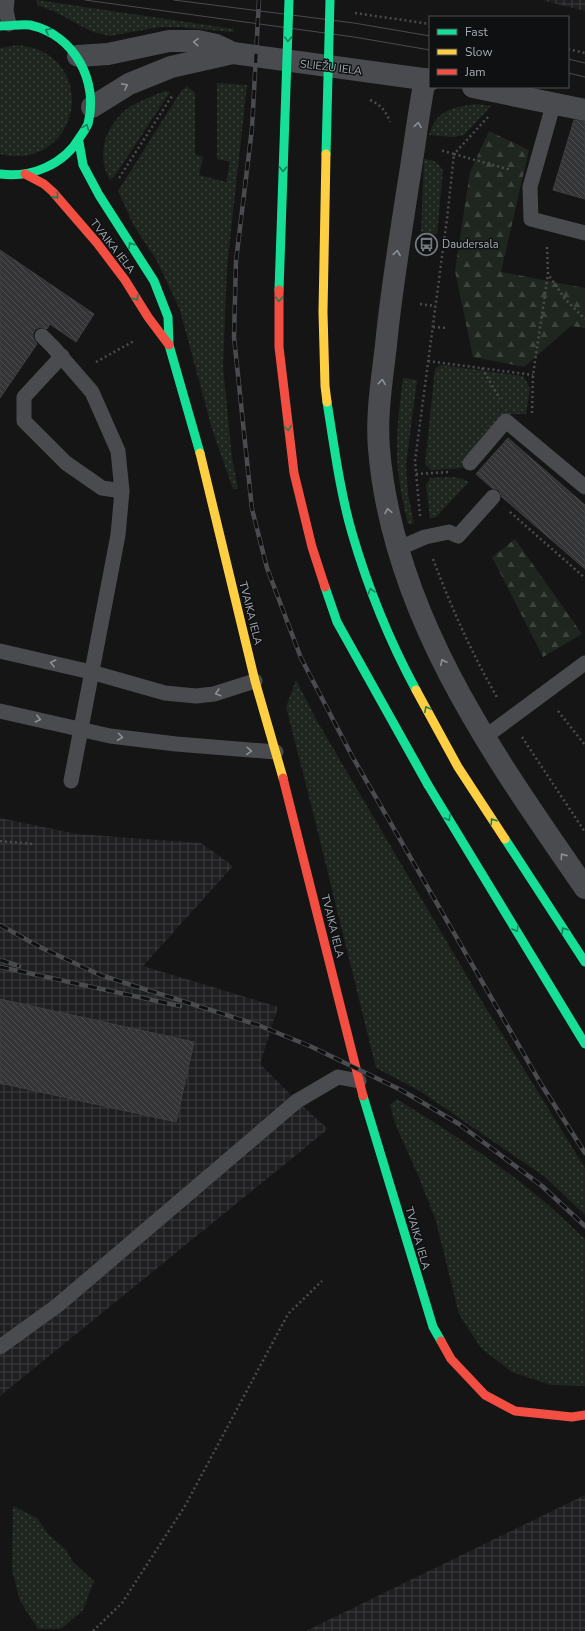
<svg xmlns="http://www.w3.org/2000/svg" width="585" height="1631" font-family="'Nunito Sans',sans-serif">
  <style>
    .industrial { fill: url(#industrial-grid) }
    .grass { fill: url(#grass-dots) }
    .forest { fill: url(#forest-firs) }
    .building { fill: url(#building-back-hatch); stroke: #3d3f41 }
    .lines { fill: none; stroke-linecap: round; stroke-linejoin: round }
    .path { stroke: #4b4c50; stroke-width: 2.5; stroke-dasharray: 2 3; stroke-linecap: butt }
    .lane { stroke: #494b4e; stroke-width: 15 }
    .street { stroke: #494b4e; stroke-width: 22 }
    .fast { stroke: #16e098; stroke-width: 9 }
    .slow { stroke: #ffcf43; stroke-width: 9 }
    .jam { stroke: #f24e42; stroke-width: 9 }
    .tram { stroke: #4a4b4e; stroke-width: 1 }
    .rail-casing { stroke: #4a4b4e; stroke-width: 4.5 }
    .rail { stroke: #0f1011; stroke-width: 3; stroke-dasharray: 9; stroke-linecap: butt }
    .fast-bridge { stroke: #16e098; stroke-width: 9 }
    .slow-bridge { stroke: #ffcf43; stroke-width: 9 }
    .jam-bridge { stroke: #f24e42; stroke-width: 9 }
    .oneway { stroke: #13825b }
    .oneway2 { stroke: #8a9097 }
    .labels { text-anchor: middle; stroke-width: 3; stroke-linejoin: round; paint-order: stroke }
    .street-label { font-size: 11px; fill: #a6adb6; stroke: #0f1011 }
    .poi-label { font-size: 11px; fill: #a6adb6; stroke: #0f1011; text-anchor: start }
  </style>
  <defs>
    <pattern id="industrial-grid" width="8" height="8" patternUnits="userSpaceOnUse"><rect width="8" height="8" fill="#1f1f21"/><path d="M0 4h8M4 0v8" fill="none" stroke="#3d3d3f"/></pattern>
    <pattern id="grass-dots" width="8" height="8" patternUnits="userSpaceOnUse"><rect width="8" height="8" fill="#1f261f"/><path d="M2 2h.1M6 6h.1" fill="none" stroke="#3d433d" stroke-width="1.8" stroke-linecap="round"/></pattern>
    <pattern id="forest-firs" width="22" height="20" patternUnits="userSpaceOnUse"><rect width="22" height="20" fill="#1f261f"/><path d="M5 1l3.5 6h-7zM16 11l3.5 6h-7z" fill="#3d433d"/></pattern>
    <pattern id="building-back-hatch" width="6" height="6" patternUnits="userSpaceOnUse"><rect width="6" height="6" fill="#343436"/><path d="M-1 5l2 2M0 0l6 6M5-1l2 2" fill="none" stroke="#4e4f51"/></pattern>
  </defs>
  <rect width="100%" height="100%" fill="#151515"/>
  <!-- industrial -->
  <g class="industrial">
    <path d="M541 0H585V11Z"/>
    <path d="M0 818 77 834 201 843 233 866 143 966 278 1007 260 1064 297 1101 328 1129 0 1396Z"/>
    <path d="M585 1495V1631H306Z"/>
  </g>
  <!-- grass -->
  <g class="grass">
    <path d="M36 0H37L234 29 233 32 179 27H159L110 36 93 32 53 11 37 5Z"/>
    <path d="M18 45C24 46 31 47 36 49 86 67 83 138 33 154 22 157 11 157 0 154V48Z"/>
    <path d="M217 83 247 85 227 267 223 367 232 458 238 489H233L212 429 180 310 157 261 134 226 118 191 181 91 187 86 195 93V155L203 156 199 175 226 182 230 162 217 159Z"/>
    <path d="M165 91 170 92 114 177 110 180C95 154 106 123 131 106 141 100 153 96 165 91Z"/>
    <path d="M477 104 491 106 464 135 453 137 429 135C437 109 453 107 477 104Z"/>
    <path d="M424 159C434 160 438 162 443 171L437 234 421 232Z"/>
    <path d="M441 365 523 376 530 388 526 414H504L488 431 464 468 431 470 425 464 435 369Z"/>
    <path d="M403 378 417 380 406 465 408 494 414 524H408C402 499 397 474 397 449 397 425 400 402 403 378Z"/>
    <path d="M453 477 463 479 469 482 436 517 430 518 426 485 430 478Z"/>
    <path d="M296 680 317 721 481 1000 585 1168V1215L545 1177 420 1091 376 1068 313 812 286 707Z"/>
    <path d="M397 1099C448 1131 501 1164 547 1204 560 1215 572 1227 585 1239V1386L551 1385 512 1372 481 1348 459 1314 436 1221 418 1175 396 1126 390 1105Z"/>
    <path d="M13 1506 37 1518 48 1534 66 1550 73 1562 94 1581 83 1610 61 1629H38L20 1601 12 1570Z"/>
  </g>
  <!-- forest -->
  <g class="forest">
    <path d="M489 131 529 150 501 272 585 288V328L571 326 524 367 473 357 455 271 470 172Z"/>
    <path d="M515 539 582 634 543 657 492 557Z"/>
  </g>
  <!-- building -->
  <g class="building">
    <path d="M574 120 585 122V199L553 190Z"/>
    <path d="M0 250 94 314 76 342 50 324 47 329 40 327 36 329 33 333V338L37 344 0 398Z"/>
    <path d="M508 438 585 505V569L502 497 499 490 492 488 476 474Z"/>
    <path d="M0 999 194 1042 176 1122 0 1083Z"/>
  </g>
  <g class="lines">
    <!-- path -->
    <g class="path">
      <path d="M355 13 430 24"/>
      <path d="M568 49 585 53"/>
      <path d="M370 100C381 105 386 111 390 122"/>
      <path d="M488 117 454 154 511 170"/>
      <path d="M119 178 172 96"/>
      <path d="M547 247 548 274 565 299 585 319"/>
      <path d="M420 304 435 306"/>
      <path d="M433 327 447 328"/>
      <path d="M428 361 533 375"/>
      <path d="M96 362 134 341"/>
      <path d="M482 368 500 399"/>
      <path d="M532 413 533 375 548 274"/>
      <path d="M416 474 450 472"/>
      <path d="M510 512 585 578"/>
      <path d="M420 516 415 461 447 219 454 154 440 150"/>
      <path d="M433 559C451 607 472 654 498 699"/>
      <path d="M558 711 585 745"/>
      <path d="M522 737 585 832"/>
      <path d="M0 841 33 844"/>
      <path d="M93 1631 122 1603 185 1506 288 1314 322 1281"/>
    </g>
    <!-- lane -->
    <g class="lane">
      <path d="M7 0 6 11 9 24"/>
      <path d="M554 102 530 187 531 219 585 233"/>
      <path d="M42 336 53 347 92 392 118 451 122 491 118 535 71 781"/>
      <path d="M62 356 24 397V421L66 463 102 488 122 491"/>
      <path d="M470 463 506 421 585 487"/>
      <path d="M397 549 425 537 449 532 458 536 493 497"/>
      <path d="M0 651 91 672 165 693 196 696 214 694 255 681"/>
      <path d="M0 711 110 736 176 744 276 752"/>
      <path d="M485 737 585 663"/>
      <path d="M0 1347 58 1305 297 1101 338 1077 359 1081"/>
    </g>
    <!-- street -->
    <g class="street">
      <path d="M78 56 108 54 169 41H198L216 45 233 53 430 80"/>
      <path d="M425 79C418 115 414 151 408 186 400 239 391 292 386 345 382 380 376 415 379 449 393 615 493 755 585 888"/>
      <path d="M473 87 585 110"/>
      <path d="M92 107 129 84 171 67 233 53"/>
    </g>
    <!-- fast -->
    <g class="fast">
      <path d="M0 26C9 26 21 24 30 25 75 35 99 82 88 124 86 128 83 133 80 137 64 165 31 178 0 174"/>
      <path d="M79 142 83 165 99 195 154 281 168 317 169 345 200 453"/>
      <path d="M428 785 585 1044"/>
      <path d="M363 1096 433 1327 441 1341"/>
    </g>
    <!-- slow -->
    <path class="slow" d="M200 453 255 681 283 778"/>
    <!-- jam -->
    <g class="jam">
      <path d="M25 174 44 184 53 192 97 243 125 280 148 317 169 345"/>
      <path d="M283 778 363 1096"/>
      <path d="M441 1341 451 1359 485 1395 515 1411 572 1417 585 1415"/>
    </g>
    <!-- tram -->
    <g class="tram">
      <path d="M85 0 354 37 430 50"/>
      <path d="M174 0 354 23 430 36"/>
      <path d="M568 59 585 63"/>
      <path d="M568 73 585 77"/>
    </g>
    <defs>
      <g id="rail">
        <path d="M259 0 252 128 236 261 234 337 252 509 267 568 301 658 352 756 541 1084 585 1153"/>
        <path d="M0 925 40 947 100 975 258 1025 312 1047 401 1090 459 1124 542 1186 585 1226"/>
        <path d="M0 960 19 966"/>
        <path d="M0 967 180 1006"/>
      </g>
    </defs>
    <!-- rail casing -->
    <use href="#rail" class="rail-casing"/>
    <!-- rail -->
    <use href="#rail" class="rail"/>
    <!-- fast-bridge -->
    <g class="fast-bridge">
      <path d="M326 154 330 0"/>
      <path d="M279 290 289 0"/>
      <path d="M327 402C334 445 340 492 352 533 368 588 389 640 416 690"/>
      <path d="M325 587 337 622 428 785"/>
      <path d="M505 839 585 962"/>
    </g>
    <!-- slow-bridge -->
    <g class="slow-bridge">
      <path d="M326 154 323 312 325 386 327 402"/>
      <path d="M416 690 458 767 505 839"/>
    </g>
    <!-- jam-bridge -->
    <path class="jam-bridge" d="M279 290V347L294 473 312 547 325 587"/>
  </g>
  <!-- one-way arrows -->
  <defs><path id="oneway-chevron" d="M-2-3.5L2.5 0L-2 3.5" fill="none" stroke-width="1.6" stroke-linecap="round" stroke-linejoin="round"/></defs>
  <g class="oneway">
    <use href="#oneway-chevron" transform="translate(48 31) rotate(-153)"/>
    <use href="#oneway-chevron" transform="translate(288 39) rotate(92)"/>
    <use href="#oneway-chevron" transform="translate(86 127) rotate(-68)"/>
    <use href="#oneway-chevron" transform="translate(283 169) rotate(92)"/>
    <use href="#oneway-chevron" transform="translate(56 196) rotate(48)"/>
    <use href="#oneway-chevron" transform="translate(131 245) rotate(-122)"/>
    <use href="#oneway-chevron" transform="translate(136 298) rotate(58)"/>
    <use href="#oneway-chevron" transform="translate(279 299) rotate(90)"/>
    <use href="#oneway-chevron" transform="translate(288 428) rotate(83)"/>
    <use href="#oneway-chevron" transform="translate(371 591) rotate(-108)"/>
    <use href="#oneway-chevron" transform="translate(427 709) rotate(-118)"/>
    <use href="#oneway-chevron" transform="translate(448 818) rotate(59)"/>
    <use href="#oneway-chevron" transform="translate(493 821) rotate(-123)"/>
    <use href="#oneway-chevron" transform="translate(516 929) rotate(59)"/>
    <use href="#oneway-chevron" transform="translate(564 930) rotate(-123)"/>
  </g>
  <g class="oneway2">
    <use href="#oneway-chevron" transform="translate(196 42) rotate(-176)"/>
    <use href="#oneway-chevron" transform="translate(125 86) rotate(-28)"/>
    <use href="#oneway-chevron" transform="translate(418 125) rotate(-81)"/>
    <use href="#oneway-chevron" transform="translate(397 253) rotate(-81)"/>
    <use href="#oneway-chevron" transform="translate(382 382) rotate(-84)"/>
    <use href="#oneway-chevron" transform="translate(388 511) rotate(-101)"/>
    <use href="#oneway-chevron" transform="translate(443 662) rotate(-117)"/>
    <use href="#oneway-chevron" transform="translate(53 663) rotate(-167)"/>
    <use href="#oneway-chevron" transform="translate(218 693) rotate(164)"/>
    <use href="#oneway-chevron" transform="translate(38 719) rotate(13)"/>
    <use href="#oneway-chevron" transform="translate(120 737) rotate(7)"/>
    <use href="#oneway-chevron" transform="translate(249 751) rotate(4)"/>
    <use href="#oneway-chevron" transform="translate(563 856) rotate(-125)"/>
  </g>
  <!-- icons -->
  <defs>
    <symbol id="bus-ring" viewBox="-11 -11 22 22"><circle r="9.5" fill="#0f1011" stroke="#73787e" stroke-width="1.5"/><path d="M-5-6H5V4H4V6H2V4H-2V6H-4V4H-5ZM-3.5-4V0h7V-4ZM-3.5 1.2v1.5H-2V1.2ZM2 1.2v1.5H3.5V1.2Z" fill="#73787e"/></symbol>
  </defs>
  <g fill-rule="evenodd">
    <use href="#bus-ring" x="414" y="232" width="25" height="25"/>
  </g>
  <g class="labels">
    <!-- street labels -->
    <g class="street-label">
      <text transform="translate(331 67) rotate(7)" y="4">SLIEŽU IELA</text>
      <text transform="translate(113 246) rotate(52)" y="4">TVAIKA IELA</text>
      <text transform="translate(251 613) rotate(76)" y="4">TVAIKA IELA</text>
      <text transform="translate(333 926) rotate(76)" y="4">TVAIKA IELA</text>
      <text transform="translate(418 1238) rotate(74)" y="4">TVAIKA IELA</text>
    </g>
    <!-- poi labels -->
    <g class="poi-label">
      <text x="442" y="248">Daudersala</text>
    </g>
  </g>
  <!-- legend -->
  <rect x="429" y="16" width="140" height="72" fill="#0f1011" stroke="#4b4f53"/>
  <rect x="437" y="29" width="20" height="6" fill="#16e098" stroke="#4b4f53"/>
  <text x="465" y="36" font-size="12" fill="#a6adb6">Fast</text>
  <rect x="437" y="49" width="20" height="6" fill="#ffcf43" stroke="#4b4f53"/>
  <text x="465" y="56" font-size="12" fill="#a6adb6">Slow</text>
  <rect x="437" y="69" width="20" height="6" fill="#f24e42" stroke="#4b4f53"/>
  <text x="465" y="76" font-size="12" fill="#a6adb6">Jam</text>
</svg>
